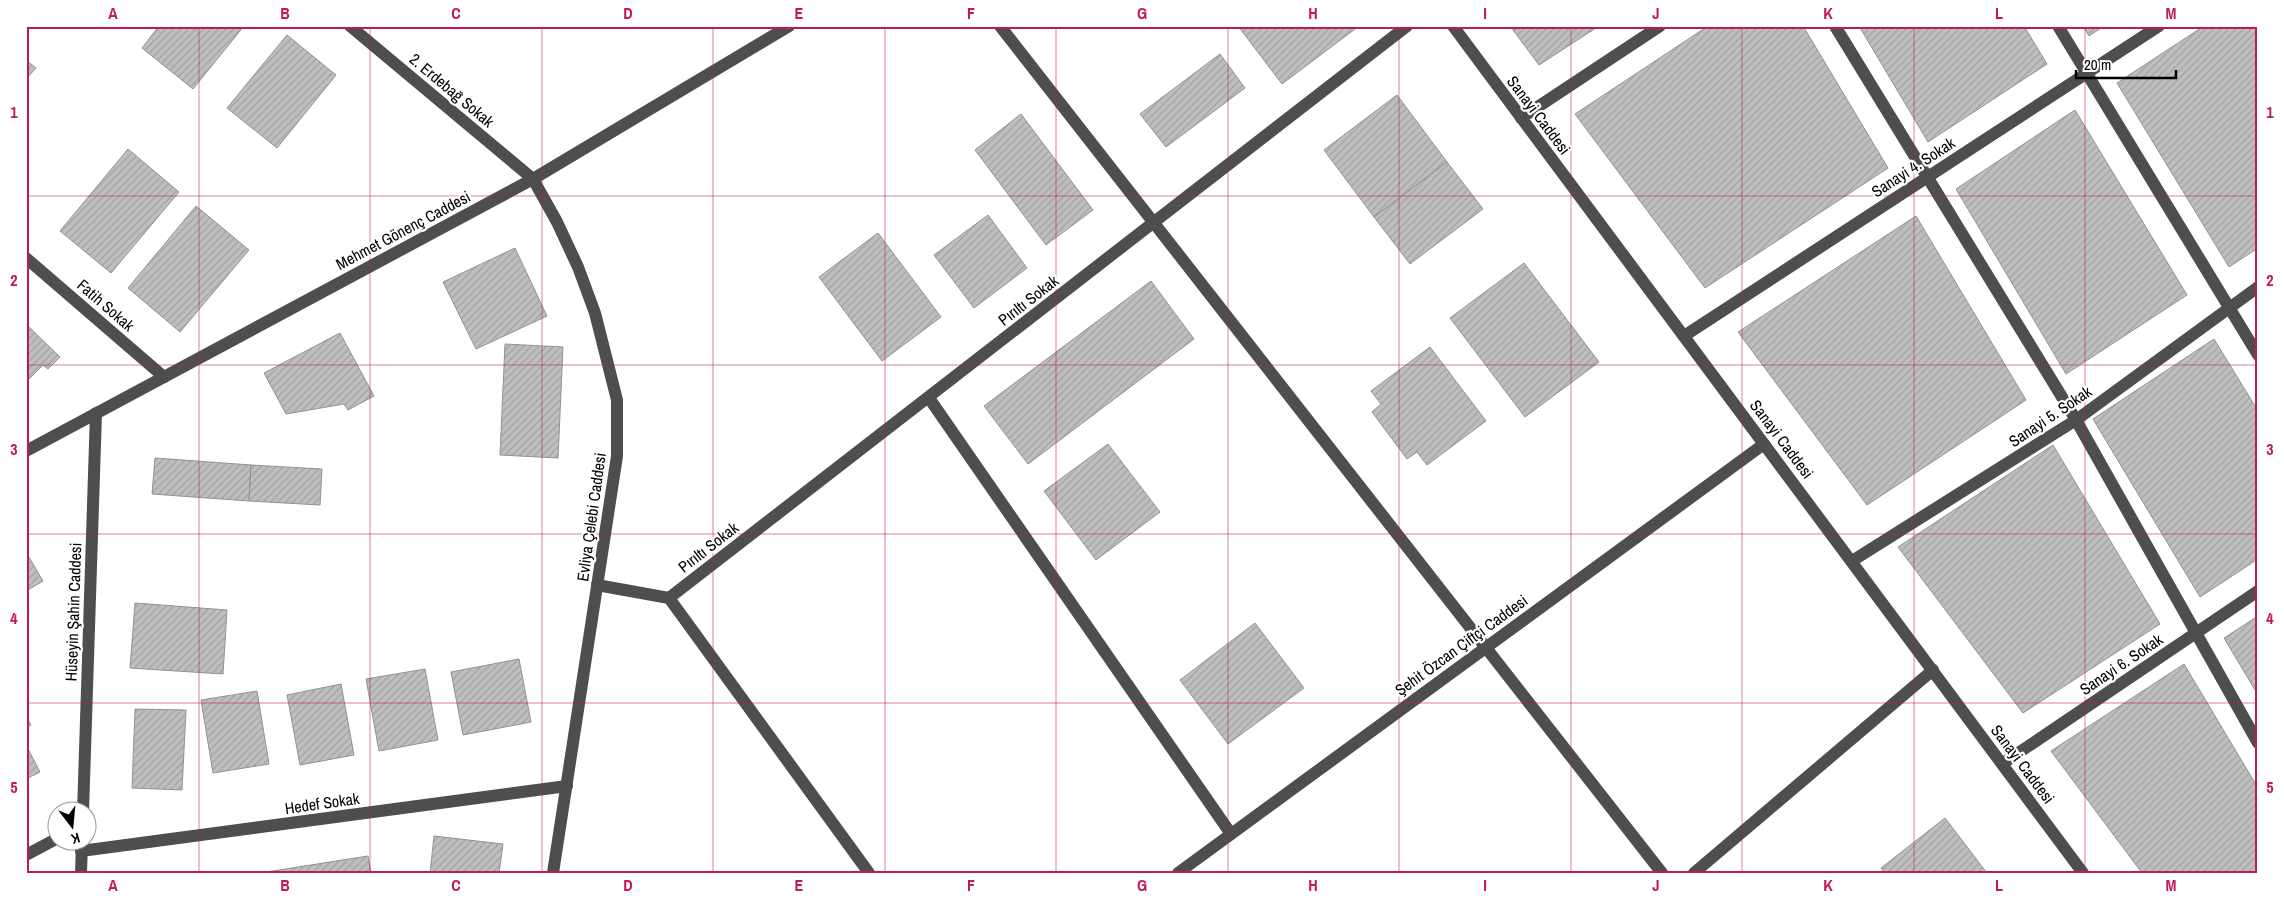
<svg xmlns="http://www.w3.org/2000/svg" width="2284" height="899" font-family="'Archivo Narrow',sans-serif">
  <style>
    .building { fill: url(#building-hatch); stroke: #929292 }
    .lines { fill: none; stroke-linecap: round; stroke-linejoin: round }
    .minor { stroke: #4e4e4e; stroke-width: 12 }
    .grid { fill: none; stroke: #c2185b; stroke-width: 1; stroke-opacity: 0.55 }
    .labels { text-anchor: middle; stroke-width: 4.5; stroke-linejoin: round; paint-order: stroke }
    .street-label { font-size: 16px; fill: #000; stroke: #fff }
    .neatline { fill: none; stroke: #c2185b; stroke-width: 2 }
    .grid-label { font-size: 16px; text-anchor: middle; font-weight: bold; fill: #c2185b }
  </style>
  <defs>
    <pattern id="building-hatch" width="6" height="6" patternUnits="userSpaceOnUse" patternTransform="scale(1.25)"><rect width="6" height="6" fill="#bebebe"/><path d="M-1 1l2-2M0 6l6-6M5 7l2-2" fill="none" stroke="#a2a2a2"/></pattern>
  </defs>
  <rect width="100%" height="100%" fill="#fff"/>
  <!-- building -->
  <g class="building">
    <path d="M159 26H244L193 89 142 48Z"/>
    <path d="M1238 26H1359L1282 84Z"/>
    <path d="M1510 26H1599L1539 65Z"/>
    <path d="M1708 26H1803L1888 168 1705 288 1575 114Z"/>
    <path d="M1859 26H2024L2047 64 1928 142Z"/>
    <path d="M2083 26H2104L2089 36Z"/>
    <path d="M2204 26H2258V248L2229 267 2117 83Z"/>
    <path d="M287 35 336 75 277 148 227 108Z"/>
    <path d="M1220 54 1245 88 1166 147 1140 114Z"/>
    <path d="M26 60 36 68 26 79Z"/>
    <path d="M1397 95 1447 162 1374 217 1324 150Z"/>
    <path d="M2075 110 2187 295 2066 374 1956 189Z"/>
    <path d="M1021 114 1093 210 1046 245 975 150Z"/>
    <path d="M128 149 179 192 111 273 60 231Z"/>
    <path d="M1447 162 1483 209 1410 264 1374 217Z"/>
    <path d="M196 206 249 250 180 332 128 288Z"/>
    <path d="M988 215 1027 268 974 308 934 255Z"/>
    <path d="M1916 216 2026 400 1867 505 1738 332Z"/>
    <path d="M878 233 941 317 882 361 819 277Z"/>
    <path d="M515 248 547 316 476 349 443 282Z"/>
    <path d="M1524 263 1599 362 1525 417 1450 318Z"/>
    <path d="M1151 281 1194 339 1028 464 984 406Z"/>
    <path d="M26 324 60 357 48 369 43 365 26 382Z"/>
    <path d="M340 333 374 396 348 410 344 404 286 414 264 373Z"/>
    <path d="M2214 339 2258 411V559L2200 597 2093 419Z"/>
    <path d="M505 344 563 347 558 458 500 455Z"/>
    <path d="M1430 347 1486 421 1427 465 1417 452 1407 459 1372 412 1381 404 1371 391Z"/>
    <path d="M1108 444 1160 512 1096 560 1044 491Z"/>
    <path d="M2053 445 2160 624 2023 713 1898 547Z"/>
    <path d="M155 458 251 465 249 501 152 494Z"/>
    <path d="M251 465 322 469 320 505 249 501Z"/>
    <path d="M26 552 43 581 26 591Z"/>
    <path d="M135 603 227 610 223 674 130 668Z"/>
    <path d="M2258 616V695L2224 638Z"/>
    <path d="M1255 623 1304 688 1228 744 1180 680Z"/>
    <path d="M519 659 531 722 463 735 451 672Z"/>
    <path d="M2184 664 2258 788V870L2254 873H2142L2051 751Z"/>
    <path d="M425 669 438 740 379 751 366 679Z"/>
    <path d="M341 684 354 755 300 765 287 695Z"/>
    <path d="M257 691 269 764 213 773 201 700Z"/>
    <path d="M135 709 186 710 182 790 132 788Z"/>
    <path d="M26 716 31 725 26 728Z"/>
    <path d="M26 745 40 772 26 779Z"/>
    <path d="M1945 818 1987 873H1884L1881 868Z"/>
    <path d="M434 836 503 844 499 873H430Z"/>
    <path d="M368 856 371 873H260Z"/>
  </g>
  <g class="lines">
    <!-- minor -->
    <g class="minor">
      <path d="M350 26 533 179 557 222 578 267 595 313 617 400V456L553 873"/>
      <path d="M1000 26 1662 873"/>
      <path d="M1453 26 2083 873"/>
      <path d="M1835 26 2076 420 2258 743"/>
      <path d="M2058 26 2258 355"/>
      <path d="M1521 118 1660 26"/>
      <path d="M26 258 164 377"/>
      <path d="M1684 336 2159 26"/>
      <path d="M929 398 1231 834"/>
      <path d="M26 451 533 179 789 26"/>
      <path d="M1852 561 2076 420 2258 287"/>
      <path d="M597 585 669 598 869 873"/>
      <path d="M669 598 1407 26"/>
      <path d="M2002 764 2258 591"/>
      <path d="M83 812 96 413"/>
      <path d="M81 851 567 786"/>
      <path d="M26 855 58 838"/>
      <path d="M81 873 82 842"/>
      <path d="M1178 873 1764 444"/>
      <path d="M1694 873 1933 670"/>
    </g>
  </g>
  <!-- grid -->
  <path class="grid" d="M199 26V873M370 26V873M542 26V873M713 26V873M885 26V873M1056 26V873M1228 26V873M1399 26V873M1571 26V873M1742 26V873M1914 26V873M2085 26V873M26 196H2258M26 365H2258M26 534H2258M26 703H2258"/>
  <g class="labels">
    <!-- street labels -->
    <g class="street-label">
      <text transform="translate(452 90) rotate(40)" y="6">2. Erdebağ Sokak</text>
      <text transform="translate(1539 115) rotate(53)" y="6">Sanayi Caddesi</text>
      <text transform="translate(1913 167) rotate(-33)" y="6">Sanayi 4. Sokak</text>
      <text transform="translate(403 230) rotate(-28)" y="6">Mehmet Gönenç Caddesi</text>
      <text transform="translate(1028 300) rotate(-38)" y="6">Pırıltı Sokak</text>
      <text transform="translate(106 305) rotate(41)" y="6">Fatih Sokak</text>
      <text transform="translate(2050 416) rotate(-34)" y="6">Sanayi 5. Sokak</text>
      <text transform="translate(1782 439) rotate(53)" y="6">Sanayi Caddesi</text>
      <text transform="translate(591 517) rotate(-82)" y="6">Evliya Çelebi Caddesi</text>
      <text transform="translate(708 547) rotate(-38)" y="6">Pırıltı Sokak</text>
      <text transform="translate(73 612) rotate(-88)" y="6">Hüseyin Şahin Caddesi</text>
      <text transform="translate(1461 645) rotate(-36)" y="6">Şehit Özcan Çiftçi Caddesi</text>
      <text transform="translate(2121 664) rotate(-34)" y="6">Sanayi 6. Sokak</text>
      <text transform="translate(2023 764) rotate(53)" y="6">Sanayi Caddesi</text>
      <text transform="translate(322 803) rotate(-8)" y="6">Hedef Sokak</text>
    </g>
  </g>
  <!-- border -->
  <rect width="2284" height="899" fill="none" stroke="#ffffff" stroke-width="55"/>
  <!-- north arrow -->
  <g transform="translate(72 826) rotate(164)"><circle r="24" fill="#ffffff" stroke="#999999"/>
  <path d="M0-4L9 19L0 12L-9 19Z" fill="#000000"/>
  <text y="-8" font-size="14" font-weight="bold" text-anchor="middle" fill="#000000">K</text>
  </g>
  <!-- scale -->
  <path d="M2076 70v8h100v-8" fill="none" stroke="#000000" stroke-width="2.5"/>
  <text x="2084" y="70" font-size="15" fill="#000000" stroke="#ffffff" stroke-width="4" paint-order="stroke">20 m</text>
  <rect x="28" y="28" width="2228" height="844" class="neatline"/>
  <g class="grid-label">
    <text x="113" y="19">A</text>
    <text x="285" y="19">B</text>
    <text x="456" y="19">C</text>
    <text x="628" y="19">D</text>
    <text x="799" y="19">E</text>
    <text x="971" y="19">F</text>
    <text x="1142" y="19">G</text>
    <text x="1313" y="19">H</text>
    <text x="1485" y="19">I</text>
    <text x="1656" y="19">J</text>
    <text x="1828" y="19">K</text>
    <text x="1999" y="19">L</text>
    <text x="2171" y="19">M</text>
    <text x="14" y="118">1</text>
    <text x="2270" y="118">1</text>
    <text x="14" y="286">2</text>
    <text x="2270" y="286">2</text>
    <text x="14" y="455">3</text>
    <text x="2270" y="455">3</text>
    <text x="14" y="624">4</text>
    <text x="2270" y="624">4</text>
    <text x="14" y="793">5</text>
    <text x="2270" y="793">5</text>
    <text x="113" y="891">A</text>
    <text x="285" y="891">B</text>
    <text x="456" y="891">C</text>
    <text x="628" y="891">D</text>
    <text x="799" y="891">E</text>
    <text x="971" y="891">F</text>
    <text x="1142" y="891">G</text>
    <text x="1313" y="891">H</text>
    <text x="1485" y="891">I</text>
    <text x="1656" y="891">J</text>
    <text x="1828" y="891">K</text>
    <text x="1999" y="891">L</text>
    <text x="2171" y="891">M</text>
  </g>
</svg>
